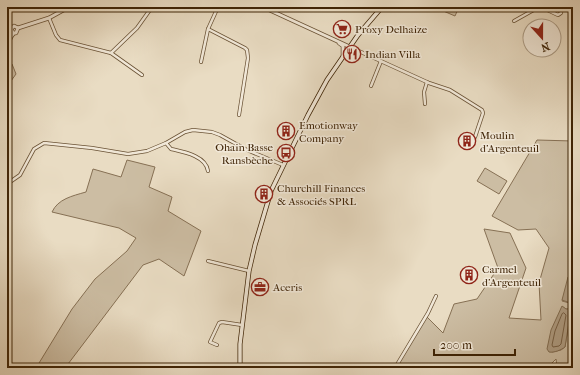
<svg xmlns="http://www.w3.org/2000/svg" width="580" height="375" font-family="'IM FELL French Canon',serif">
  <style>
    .green { fill: #ccbda3; stroke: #867054 }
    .water { fill: #af9d83; stroke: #826d51 }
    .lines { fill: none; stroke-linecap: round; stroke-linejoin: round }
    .shore { stroke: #776044; stroke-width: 1 }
    .stream { stroke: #826d51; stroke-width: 1 }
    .minor-casing { stroke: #6a5235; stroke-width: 4 }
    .tertiary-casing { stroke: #6a5235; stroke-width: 4.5 }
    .secondary-casing { stroke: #3f2406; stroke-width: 5 }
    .minor { stroke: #f1e8d8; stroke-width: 2.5 }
    .tertiary { stroke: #f1e8d8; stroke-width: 3 }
    .secondary { stroke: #f1e8d8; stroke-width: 3.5 }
    .labels { text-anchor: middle; stroke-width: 3; stroke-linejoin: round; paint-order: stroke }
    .poi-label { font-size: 11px; fill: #3f2406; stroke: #f1e8d8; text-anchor: start }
  </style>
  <rect width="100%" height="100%" fill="#e9dcc3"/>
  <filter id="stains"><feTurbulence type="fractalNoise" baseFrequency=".005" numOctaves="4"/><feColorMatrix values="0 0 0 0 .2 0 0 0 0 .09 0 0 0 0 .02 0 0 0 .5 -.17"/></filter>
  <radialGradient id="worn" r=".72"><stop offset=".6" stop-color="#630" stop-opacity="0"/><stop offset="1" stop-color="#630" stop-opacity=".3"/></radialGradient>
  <!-- green -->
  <g class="green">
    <path d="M434 7H459L455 16Z"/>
    <path d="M7 63 12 64 16 74 11 81V92L7 108Z"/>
    <path d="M537 140 573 141V253L569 258 573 264V276H572L562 301 573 304V310L571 309H566L563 307 552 352 561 350 565 347 570 316 573 311V368H557L556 359 547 368H394L426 316 443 333 454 304 477 299 498 268 484 229 510 233 526 268 509 318 541 320 539 283 549 248 536 229 518 230 492 216Z"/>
    <path d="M127 160 155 167 149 187 172 197 168 211 201 231 184 276 159 259 143 265 65 368H36L72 309 95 279 127 251 136 238 119 228 52 212C58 199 72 196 86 192L93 169 121 177Z"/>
    <path d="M485 168 507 181 499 194 477 181Z"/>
  </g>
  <!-- water -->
  <g class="water">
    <path d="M570 276H573V304L562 300 568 277Z"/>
    <path d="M562 306 566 309H571L573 310 570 316 565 347C561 350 554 353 549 352L547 349 551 330Z"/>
  </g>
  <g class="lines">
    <!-- shore -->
    <path class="shore" d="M564 313 566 315 561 344 559 346 553 347 552 345 555 331 562 314Z"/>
    <!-- stream -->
    <g class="stream">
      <path d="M7 13 9 7"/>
      <path d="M7 51 12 39"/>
    </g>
    <defs>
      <g id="minor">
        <path d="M541 7 558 15 561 13 562 7"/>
        <path d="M49 18 56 35 60 40 111 53 142 75"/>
        <path d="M514 21 539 7"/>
        <path d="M208 29 245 48 247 50 248 58 239 115"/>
        <path d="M7 43 14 33"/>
        <path d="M350 47 429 83 450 90 482 110 483 113 475 137"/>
        <path d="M111 53 137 28 152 7"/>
        <path d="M201 62 208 29 218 7"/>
        <path d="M371 86 381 61"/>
        <path d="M425 104 424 92 427 82"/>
        <path d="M166 143 171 149C184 152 206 156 208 171"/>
        <path d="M7 184 20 175 34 149 44 143 92 148 128 154 147 151 166 143 185 132 193 130 212 132 220 135 247 150 283 165"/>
        <path d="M208 261 249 271"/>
        <path d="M217 345 210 342 219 323 222 322 242 325"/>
        <path d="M395 368 428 313 436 296"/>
      </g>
      <g id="tertiary">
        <path d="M263 7 350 47"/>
        <path d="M11 29 13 33H16L18 28 49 18 69 7"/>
        <path d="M7 30 11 29 14 26 18 28"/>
        <path d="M339 43 343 46V56"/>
      </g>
      <path id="secondary" d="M240 368V344L249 271 255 245 271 191 308 115 327 80 358 35 382 7"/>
    </defs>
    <!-- minor casing -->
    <use href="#minor" class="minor-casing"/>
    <!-- tertiary casing -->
    <use href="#tertiary" class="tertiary-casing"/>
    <!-- secondary casing -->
    <use href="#secondary" class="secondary-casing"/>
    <!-- minor -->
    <use href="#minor" class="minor"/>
    <!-- tertiary -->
    <use href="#tertiary" class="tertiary"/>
    <!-- secondary -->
    <use href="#secondary" class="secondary"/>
  </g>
  <!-- icons -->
  <defs>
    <symbol id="supermarket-ring" viewBox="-11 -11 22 22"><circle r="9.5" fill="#f1e8d8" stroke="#8f2418" stroke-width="1.5"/><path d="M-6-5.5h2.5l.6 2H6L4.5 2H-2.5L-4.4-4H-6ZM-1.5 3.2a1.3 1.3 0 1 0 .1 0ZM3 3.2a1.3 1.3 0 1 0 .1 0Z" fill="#8f2418"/></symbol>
    <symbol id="restaurant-ring" viewBox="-11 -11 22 22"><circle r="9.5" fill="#f1e8d8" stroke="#8f2418" stroke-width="1.5"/><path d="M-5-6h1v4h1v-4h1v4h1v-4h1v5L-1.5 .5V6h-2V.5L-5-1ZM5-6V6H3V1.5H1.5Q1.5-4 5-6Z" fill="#8f2418"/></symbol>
    <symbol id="building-ring" viewBox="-11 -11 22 22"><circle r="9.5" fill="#f1e8d8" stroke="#8f2418" stroke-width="1.5"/><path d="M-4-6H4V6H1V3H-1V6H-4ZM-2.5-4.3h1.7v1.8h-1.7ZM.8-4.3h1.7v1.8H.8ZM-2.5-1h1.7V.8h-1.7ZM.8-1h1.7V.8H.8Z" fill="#8f2418"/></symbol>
    <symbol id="bus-ring" viewBox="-11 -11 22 22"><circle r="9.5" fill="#f1e8d8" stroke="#8f2418" stroke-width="1.5"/><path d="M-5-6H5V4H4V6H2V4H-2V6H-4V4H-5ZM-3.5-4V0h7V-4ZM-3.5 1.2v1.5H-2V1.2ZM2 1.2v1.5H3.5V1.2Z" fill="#8f2418"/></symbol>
    <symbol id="office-ring" viewBox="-11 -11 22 22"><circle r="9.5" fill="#f1e8d8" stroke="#8f2418" stroke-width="1.5"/><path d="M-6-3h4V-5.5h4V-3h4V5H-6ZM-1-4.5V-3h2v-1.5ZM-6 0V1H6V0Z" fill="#8f2418"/></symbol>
  </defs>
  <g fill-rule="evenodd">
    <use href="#supermarket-ring" x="332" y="19" width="20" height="20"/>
    <use href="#restaurant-ring" x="342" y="44" width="20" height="20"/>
    <use href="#building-ring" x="276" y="121" width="20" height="20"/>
    <use href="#building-ring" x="457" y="131" width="20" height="20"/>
    <use href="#bus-ring" x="276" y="143" width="20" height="20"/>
    <use href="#building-ring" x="254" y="184" width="20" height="20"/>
    <use href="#building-ring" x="459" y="265" width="20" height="20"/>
    <use href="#office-ring" x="250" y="277" width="20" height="20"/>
  </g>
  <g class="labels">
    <!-- poi labels -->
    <g class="poi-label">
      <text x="355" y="33">Proxy Delhaize</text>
      <text x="365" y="58">Indian Villa</text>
      <text x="299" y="129">Emotionway<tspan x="299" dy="13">Company</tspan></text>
      <text x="480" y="139">Moulin<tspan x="480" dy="13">d'Argenteuil</tspan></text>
      <text x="273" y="151" text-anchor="end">Ohain Basse<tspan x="273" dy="13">Ransbèche</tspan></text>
      <text x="277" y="192">Churchill Finances<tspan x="277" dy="13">&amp; Associés SPRL</tspan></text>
      <text x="482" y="273">Carmel<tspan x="482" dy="13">d'Argenteuil</tspan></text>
      <text x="273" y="291">Aceris</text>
    </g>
  </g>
  <!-- margin -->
  <rect width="580" height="375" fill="none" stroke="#e9dcc3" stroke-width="24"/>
  <rect x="8" y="8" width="564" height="359" fill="none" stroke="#3f2406" stroke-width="2"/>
  <rect x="12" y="12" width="556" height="351" fill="none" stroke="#3f2406"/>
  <!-- north arrow -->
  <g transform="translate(542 38) rotate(159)"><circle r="19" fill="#f1e8d8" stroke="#aa9a84"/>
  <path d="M0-3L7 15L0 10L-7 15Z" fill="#8f2418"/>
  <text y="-6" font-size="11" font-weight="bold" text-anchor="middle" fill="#3f2406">N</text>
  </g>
  <!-- scale -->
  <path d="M434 349v6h81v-6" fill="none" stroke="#3f2406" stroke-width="2"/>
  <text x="440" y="349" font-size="12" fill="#3f2406" stroke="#f1e8d8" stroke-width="3" paint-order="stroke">200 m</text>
  <rect width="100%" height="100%" filter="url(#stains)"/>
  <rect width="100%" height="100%" fill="url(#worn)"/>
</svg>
